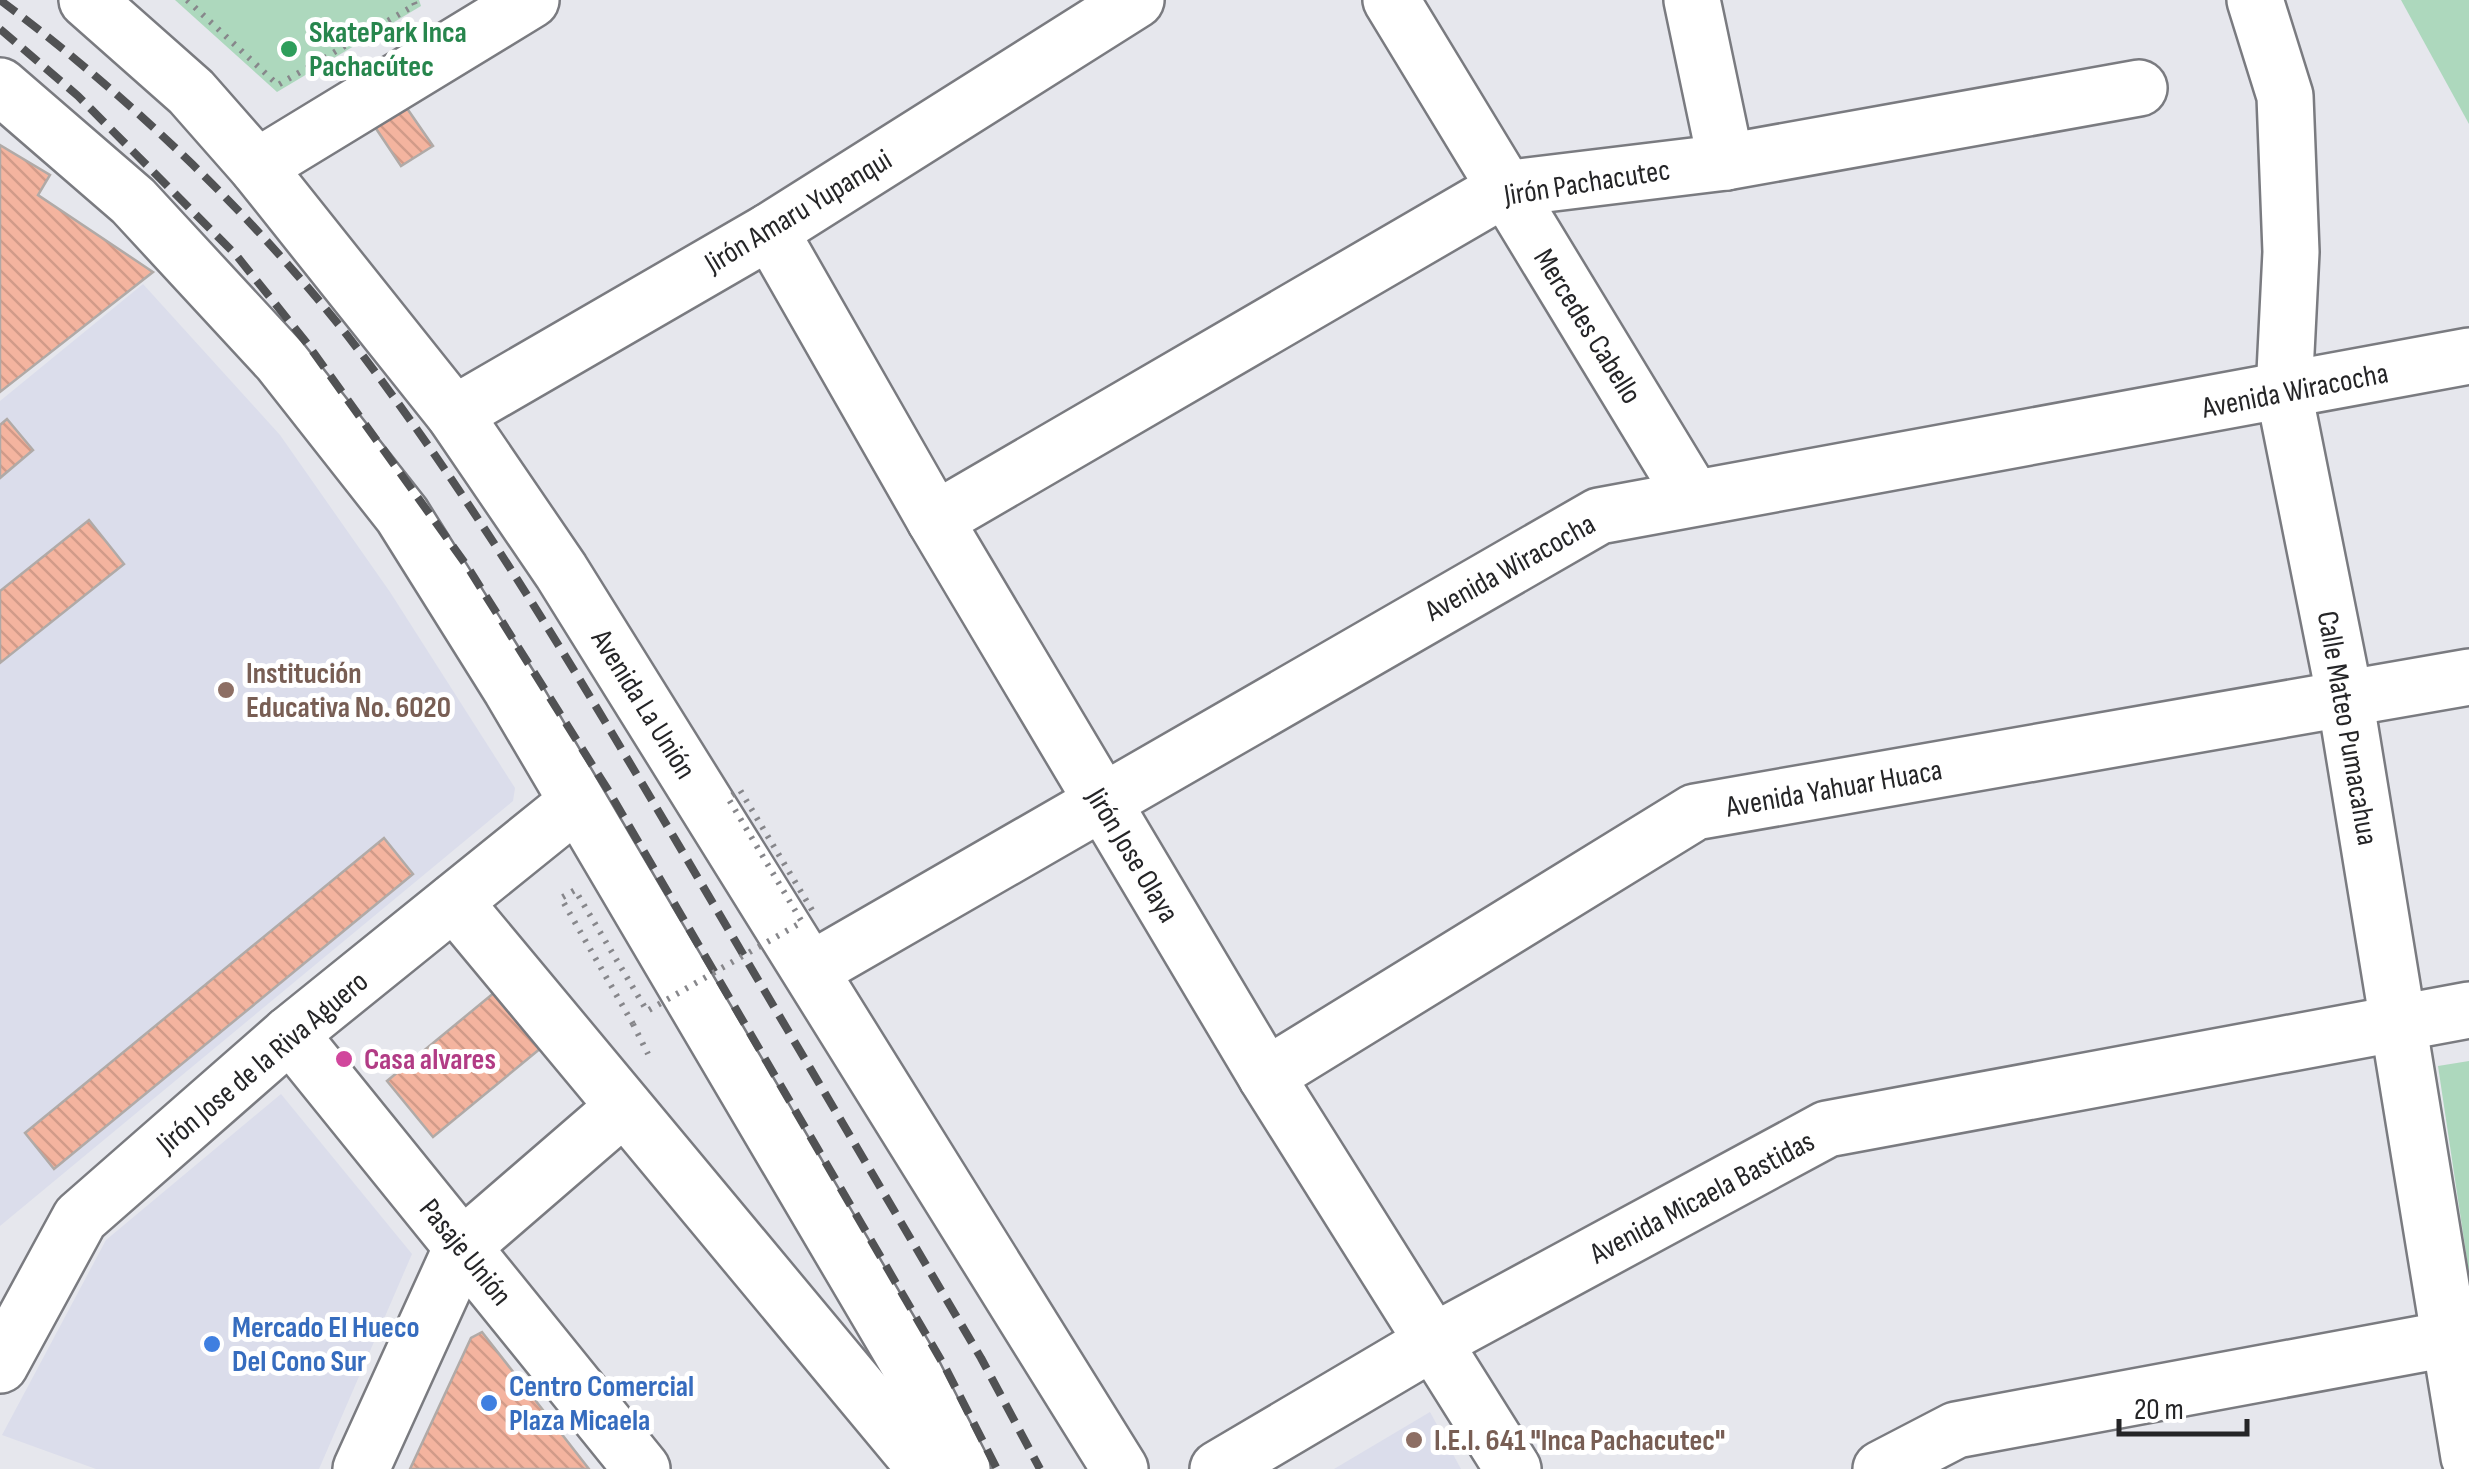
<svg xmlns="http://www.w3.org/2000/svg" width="2469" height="1469" font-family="'Sofia Sans Condensed',sans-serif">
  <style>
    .built { fill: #dbddeb }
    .green { fill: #add8bd }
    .building { fill: url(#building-back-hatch); stroke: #b0aaa7; stroke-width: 2.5 }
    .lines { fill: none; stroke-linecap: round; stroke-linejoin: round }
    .minor-casing { stroke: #7a7b80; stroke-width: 60 }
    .path { stroke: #87878b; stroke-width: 6; stroke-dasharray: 2.5 8; stroke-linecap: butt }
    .minor { stroke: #fff; stroke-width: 55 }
    .rail { stroke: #515254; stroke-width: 8; stroke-dasharray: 20 10; stroke-linecap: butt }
    .path-bridge { stroke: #87878b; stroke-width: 6; stroke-dasharray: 2.5 8; stroke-linecap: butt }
    .leisure-dot { fill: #2e9e5b; stroke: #fff; stroke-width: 4 }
    .education-dot { fill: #8d6e63; stroke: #fff; stroke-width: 4 }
    .hotel-dot { fill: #d1479c; stroke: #fff; stroke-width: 4 }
    .shop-dot { fill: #3f7fe0; stroke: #fff; stroke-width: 4 }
    .labels { text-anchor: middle; stroke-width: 10; stroke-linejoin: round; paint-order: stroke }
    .leisure-label { font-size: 30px; font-weight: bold; fill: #27864d; stroke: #fff; text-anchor: start }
    .street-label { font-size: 30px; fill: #252527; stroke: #fff }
    .education-label { font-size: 30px; font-weight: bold; fill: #785e54; stroke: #fff; text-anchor: start }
    .hotel-label { font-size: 30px; font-weight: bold; fill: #b23c85; stroke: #fff; text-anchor: start }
    .shop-label { font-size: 30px; font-weight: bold; fill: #366cbe; stroke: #fff; text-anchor: start }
  </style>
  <defs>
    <pattern id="building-back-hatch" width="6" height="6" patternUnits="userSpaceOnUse" patternTransform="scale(2.5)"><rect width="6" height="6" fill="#f4b49f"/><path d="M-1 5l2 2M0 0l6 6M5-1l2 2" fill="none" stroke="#d19b89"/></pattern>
  </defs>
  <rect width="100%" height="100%" fill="#e6e7ed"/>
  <!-- built -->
  <g class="built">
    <path d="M143 284 280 435 390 592 515 788 513 801 0 1226V401Z"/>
    <path d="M281 1094 412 1254 319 1469H96L2 1435 106 1240Z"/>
    <path d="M1430 1412 1461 1469H1334Z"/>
  </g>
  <!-- green -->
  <g class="green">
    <path d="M175 0H419L421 6 277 92Z"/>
    <path d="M2401 0H2469V124Z"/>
    <path d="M2469 1061V1273L2438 1066Z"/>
  </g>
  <!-- building -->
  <g class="building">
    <path d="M404 104 433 146 401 166 373 124Z"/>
    <path d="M0 145 50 175 38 195 153 272 0 392Z"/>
    <path d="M7 419 33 450 0 478V425Z"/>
    <path d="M89 520 124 564 0 663V591Z"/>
    <path d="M384 838 413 874 54 1169 25 1133Z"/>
    <path d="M501 987 547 1043 433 1137 387 1081Z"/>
    <path d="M482 1332 589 1469H410L471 1338Z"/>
  </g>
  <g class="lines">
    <defs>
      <g id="minor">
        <path d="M87 0 191 92 257 167 454 414 561 571 1120 1469"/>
        <path d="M1391 0 1693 497"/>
        <path d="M1692 0 1726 162"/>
        <path d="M2255 0 2285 96 2291 252 2284 393 2345 698 2469 1457"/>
        <path d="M0 86 133 201 280 360 402 515 511 689 907 1361 962 1469"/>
        <path d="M257 167 531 0"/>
        <path d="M770 231 935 520 1266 1076 1513 1469"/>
        <path d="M454 414 770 231 1136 0"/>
        <path d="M935 520 1504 189 1726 162 2139 88"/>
        <path d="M454 902 926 1469"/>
        <path d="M811 970 1599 516 2469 356"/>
        <path d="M290 1034 642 1469"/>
        <path d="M1266 1076 1695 812 2469 677"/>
        <path d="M0 1365 80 1218 290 1034 576 803"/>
        <path d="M361 1469 462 1247 624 1107"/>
        <path d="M1218 1469 1433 1342 1827 1129 2469 1010"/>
        <path d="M1881 1469 1956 1430 2469 1335"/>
      </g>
    </defs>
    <!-- minor casing -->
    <use href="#minor" class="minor-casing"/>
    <!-- path -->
    <g class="path">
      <path d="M187 0 278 85 415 5 413 0"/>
      <path d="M633 1024 648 1054"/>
    </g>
    <!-- minor -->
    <use href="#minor" class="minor"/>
    <!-- rail -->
    <g class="rail">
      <path d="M0 0C127 95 248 210 347 335 475 500 582 682 688 861 786 1027 883 1192 981 1358L1040 1469"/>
      <path d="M0 29 78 96 236 255 306 342 467 566 608 790 945 1367 997 1469"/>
    </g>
    <!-- path-bridge -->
    <path class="path-bridge" d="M633 1024 561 898 575 890 647 1011 802 922 728 798 740 790 815 915"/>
  </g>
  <!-- markers -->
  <circle class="leisure-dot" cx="289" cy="49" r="10"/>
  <g class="education-dot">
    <circle cx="226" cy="690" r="10"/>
    <circle cx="1414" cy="1440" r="10"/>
  </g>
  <circle class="hotel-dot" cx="344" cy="1059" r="10"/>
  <g class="shop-dot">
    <circle cx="212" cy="1344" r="10"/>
    <circle cx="489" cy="1403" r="10"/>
  </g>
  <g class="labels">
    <!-- leisure labels -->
    <g class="leisure-label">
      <text x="309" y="42">SkatePark Inca<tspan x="309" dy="34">Pachacútec</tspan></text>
    </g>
    <!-- street labels -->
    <g class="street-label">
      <text transform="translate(1587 182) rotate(-9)" y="10">Jirón Pachacutec</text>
      <text transform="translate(798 211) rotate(-31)" y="10">Jirón Amaru Yupanqui</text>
      <text transform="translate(1588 326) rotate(58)" y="10">Mercedes Cabello</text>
      <text transform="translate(2295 390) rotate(-11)" y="10">Avenida Wiracocha</text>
      <text transform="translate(1510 567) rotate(-29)" y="10">Avenida Wiracocha</text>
      <text transform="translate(644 704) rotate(58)" y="10">Avenida La Unión</text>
      <text transform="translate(2348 728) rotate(80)" y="10">Calle Mateo Pumacahua</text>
      <text transform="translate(1834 788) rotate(-10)" y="10">Avenida Yahuar Huaca</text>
      <text transform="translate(1133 855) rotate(59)" y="10">Jirón Jose Olaya</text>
      <text transform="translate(262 1062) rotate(-40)" y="10">Jirón Jose de la Riva Aguero</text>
      <text transform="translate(1702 1197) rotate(-28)" y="10">Avenida Micaela Bastidas</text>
      <text transform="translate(466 1252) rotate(51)" y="10">Pasaje Unión</text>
    </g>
    <!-- education labels -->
    <g class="education-label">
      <text x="246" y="683">Institución<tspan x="246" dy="34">Educativa No. 6020</tspan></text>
      <text x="1434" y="1450">I.E.I. 641 "Inca Pachacutec"</text>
    </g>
    <!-- hotel labels -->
    <g class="hotel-label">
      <text x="364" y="1069">Casa alvares</text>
    </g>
    <!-- shop labels -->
    <g class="shop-label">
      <text x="232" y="1337">Mercado El Hueco<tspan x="232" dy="34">Del Cono Sur</tspan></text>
      <text x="509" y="1396">Centro Comercial<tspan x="509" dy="34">Plaza Micaela</tspan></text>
    </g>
  </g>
  <!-- scale -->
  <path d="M2119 1419v15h128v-15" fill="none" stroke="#252527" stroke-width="5"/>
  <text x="2134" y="1419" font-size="30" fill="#252527" stroke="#ffffff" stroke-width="8" paint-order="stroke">20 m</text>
</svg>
